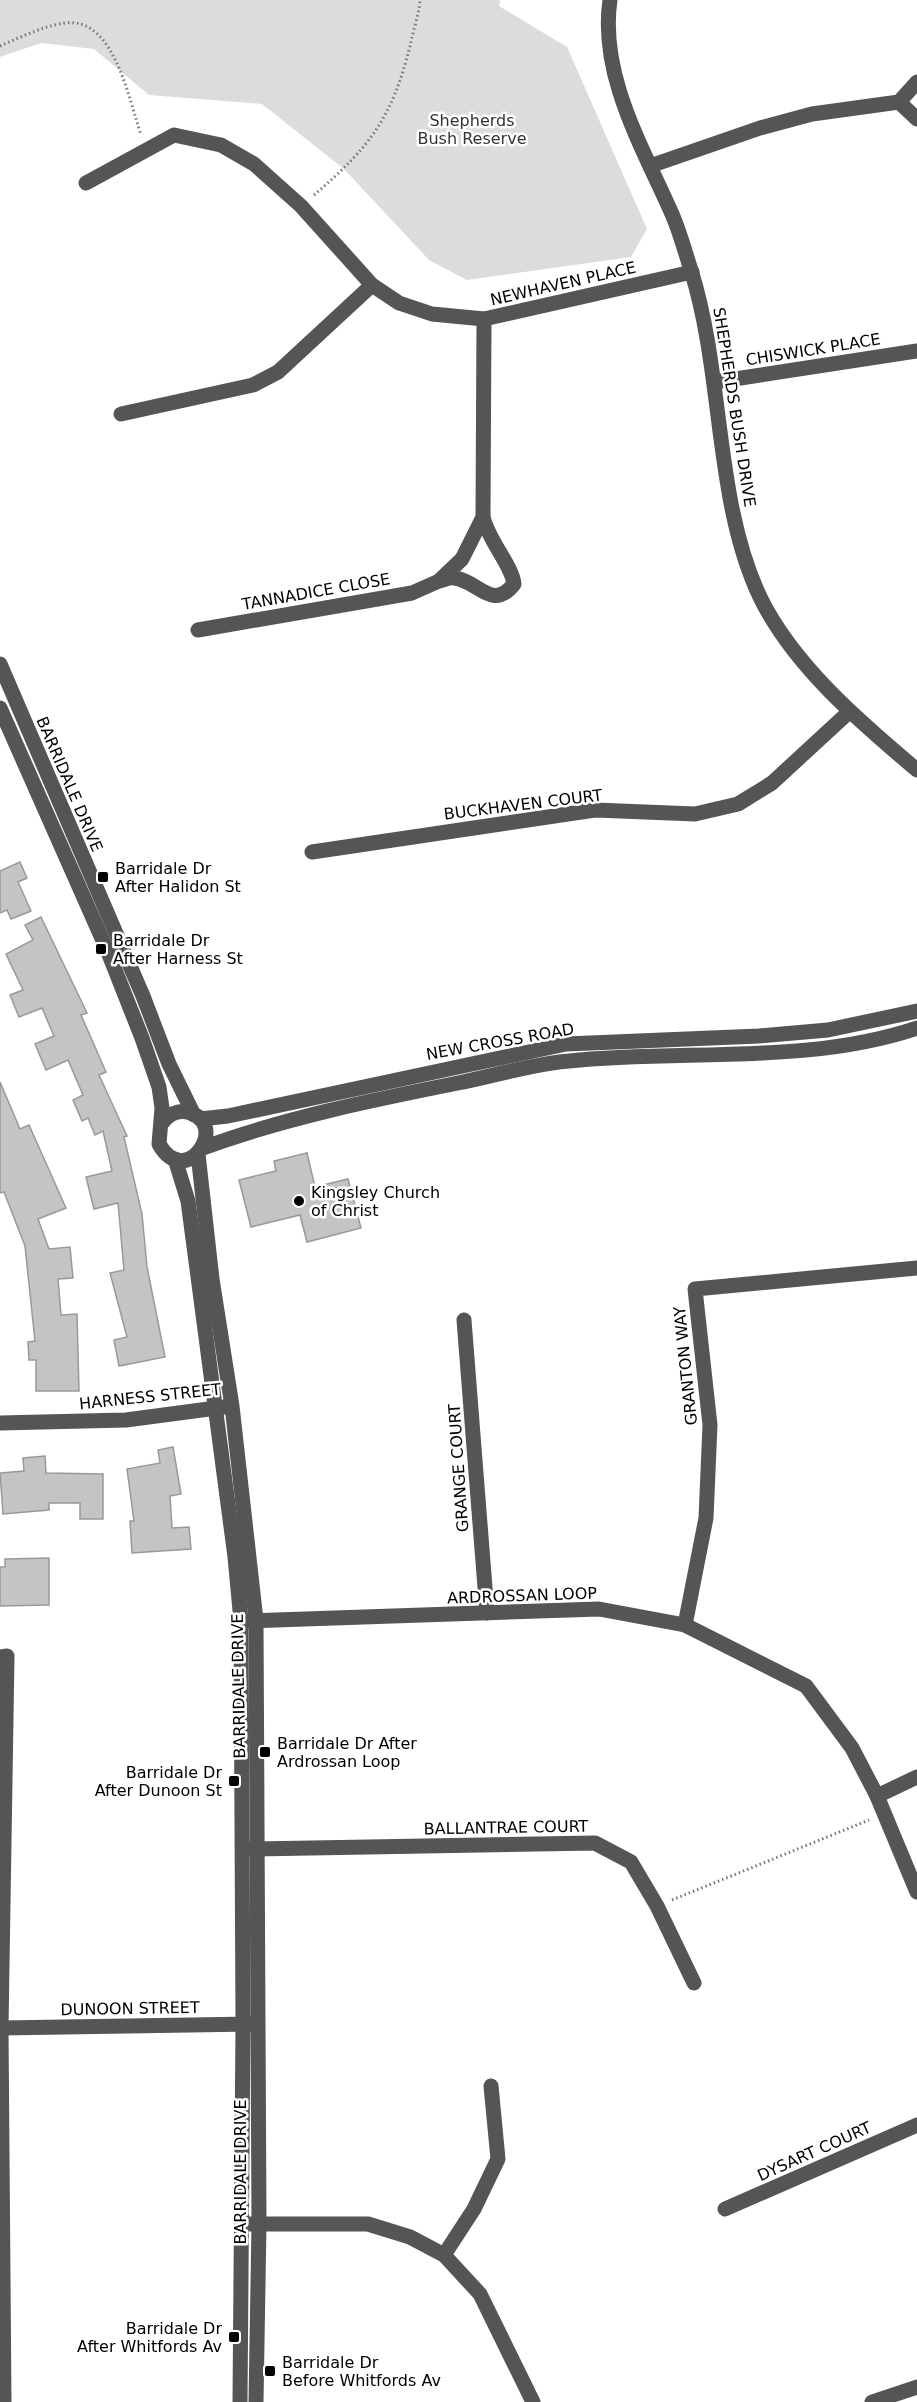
<svg xmlns="http://www.w3.org/2000/svg" width="917" height="2402" font-family="'DejaVu Sans',sans-serif">
  <style>
    .green { fill: #dcdcdc }
    .building { fill: #c4c4c4; stroke: #999; stroke-width: 1.5 }
    .lines { fill: none; stroke-linecap: round; stroke-linejoin: round }
    .path { stroke: #777; stroke-width: 3; stroke-dasharray: 1.5 3; stroke-linecap: butt }
    .minor { stroke: #555; stroke-width: 15 }
    .poi-dot { fill: #000; stroke: #fff; stroke-width: 2 }
    .labels { text-anchor: middle; stroke-width: 5; stroke-linejoin: round; paint-order: stroke }
    .park-label { font-size: 16px; fill: #333; stroke: #fff }
    .street-label { font-size: 16px; fill: #000; stroke: #fff }
    .poi-label { font-size: 16px; fill: #000; stroke: #fff; text-anchor: start }
  </style>
  <rect width="100%" height="100%" fill="#fff"/>
  <!-- green -->
  <path class="green" d="M0 0H500L499 6 567 47 647 229 631 257 467 280 429 260 344 169 262 104 149 95 94 49 41 43 0 57Z"/>
  <!-- building -->
  <g class="building">
    <path d="M20 862 27 878 18 882 31 911 11 919 7 910 0 913V871Z"/>
    <path d="M41 917 87 1013 81 1015 106 1072 99 1075 127 1136 124 1137 142 1214 147 1267 165 1357 119 1366 114 1340 127 1337 110 1273 124 1270 118 1203 94 1209 86 1177 112 1171 103 1131 95 1135 88 1118 82 1121 73 1100 83 1095 68 1060 46 1070 35 1044 54 1036 42 1008 19 1017 10 995 23 990 6 954 33 940 25 925Z"/>
    <path d="M0 1082 20 1129 29 1125 66 1208 38 1219 49 1249 70 1247 73 1278 58 1279 61 1315 77 1314 79 1391H36V1360H29L28 1342 35 1341 25 1246 4 1192 0 1193Z"/>
    <path d="M307 1153 315 1187 348 1179 361 1228 307 1242 300 1215 251 1227 239 1180 276 1171 274 1161Z"/>
    <path d="M173 1447 181 1494 170 1496 172 1528 189 1527 191 1549 132 1553 130 1521H134L127 1469 160 1463 158 1450Z"/>
    <path d="M45 1456 46 1473 103 1474V1519H80V1503H49V1510L3 1514 0 1473 24 1471 23 1458Z"/>
    <path d="M49 1558V1605L0 1606V1567H5V1559Z"/>
  </g>
  <g class="lines">
    <!-- path -->
    <g class="path">
      <path d="M0 46C21 37 43 26 65 23 114 16 129 100 141 135"/>
      <path d="M314 195C370 147 392 118 410 46 413 31 419 15 420 0"/>
      <path d="M672 1900 869 1820"/>
    </g>
    <!-- minor -->
    <g class="minor">
      <path d="M610 0C599 75 643 148 672 214 680 232 685 252 691 270 724 375 714 500 760 597 793 665 860 722 917 770"/>
      <path d="M899 102 917 119"/>
      <path d="M650 166 760 128 812 114 899 102 917 82"/>
      <path d="M86 183 174 135 221 145 254 164 301 206 372 285 399 303 432 314 484 319 692 272"/>
      <path d="M715 382 917 351"/>
      <path d="M121 414 253 385 278 372 372 285"/>
      <path d="M439 581C444 580 450 577 454 578 478 580 492 612 514 584 512 565 489 542 483 517"/>
      <path d="M198 630 412 593 439 581 462 559 483 517 484 319"/>
      <path d="M0 664 143 996 169 1064 194 1115"/>
      <path d="M0 708 108 952 142 1038 159 1087 162 1108 159 1144C186 1192 232 1122 187 1112 177 1110 168 1115 162 1123"/>
      <path d="M312 852 595 810 695 814 738 804 772 783 849 712"/>
      <path d="M200 1119 228 1116 566 1044 759 1036 828 1030 917 1011"/>
      <path d="M203 1148C284 1118 373 1100 458 1083 494 1076 532 1064 569 1061 683 1049 807 1065 917 1028"/>
      <path d="M198 1154 212 1279 232 1406 256 1620 259 2224 256 2402"/>
      <path d="M175 1159 188 1201 235 1557 241 1621 243 2024 240 2402"/>
      <path d="M464 1320 487 1613"/>
      <path d="M0 1423 126 1420 224 1407"/>
      <path d="M247 1621 599 1609 685 1625 806 1686 852 1748 877 1796 917 1892"/>
      <path d="M685 1625 706 1518 710 1425 695 1289 917 1268"/>
      <path d="M0 1657 7 1656 1 2028 4 2402"/>
      <path d="M877 1796 917 1777"/>
      <path d="M250 1849 595 1843 631 1862 657 1906 694 1983"/>
      <path d="M1 2028 253 2024"/>
      <path d="M725 2209 917 2125"/>
      <path d="M248 2224H368L410 2237 444 2255 480 2294 533 2402"/>
      <path d="M444 2255 474 2209 498 2159 491 2086"/>
      <path d="M872 2402 917 2387"/>
    </g>
  </g>
  <!-- markers -->
  <g class="poi-dot">
    <rect x="97" y="871" width="12" height="12" rx="3"/>
    <rect x="95" y="943" width="12" height="12" rx="3"/>
    <circle cx="299" cy="1201" r="6"/>
    <rect x="259" y="1746" width="12" height="12" rx="3"/>
    <rect x="228" y="1775" width="12" height="12" rx="3"/>
    <rect x="228" y="2331" width="12" height="12" rx="3"/>
    <rect x="264" y="2365" width="12" height="12" rx="3"/>
  </g>
  <g class="labels">
    <!-- park labels -->
    <g class="park-label">
      <text x="472" y="126">Shepherds<tspan x="472" dy="18">Bush Reserve</tspan></text>
    </g>
    <!-- street labels -->
    <g class="street-label">
      <text transform="translate(563 283) rotate(-13)" y="6">NEWHAVEN PLACE</text>
      <text transform="translate(813 349) rotate(-9)" y="6">CHISWICK PLACE</text>
      <text transform="translate(735 407) rotate(81)" y="6">SHEPHERDS BUSH DRIVE</text>
      <text transform="translate(316 591) rotate(-10)" y="6">TANNADICE CLOSE</text>
      <text transform="translate(70 784) rotate(67)" y="6">BARRIDALE DRIVE</text>
      <text transform="translate(523 804) rotate(-7)" y="6">BUCKHAVEN COURT</text>
      <text transform="translate(500 1041) rotate(-10)" y="6">NEW CROSS ROAD</text>
      <text transform="translate(685 1366) rotate(-96)" y="6">GRANTON WAY</text>
      <text transform="translate(150 1396) rotate(-6)" y="6">HARNESS STREET</text>
      <text transform="translate(458 1468) rotate(-94)" y="6">GRANGE COURT</text>
      <text transform="translate(522 1595) rotate(-2)" y="6">ARDROSSAN LOOP</text>
      <text transform="translate(238 1686) rotate(-91)" y="6">BARRIDALE DRIVE</text>
      <text transform="translate(506 1827) rotate(-1)" y="6">BALLANTRAE COURT</text>
      <text transform="translate(130 2008) rotate(-1)" y="6">DUNOON STREET</text>
      <text transform="translate(814 2151) rotate(-24)" y="6">DYSART COURT</text>
      <text transform="translate(240 2172) rotate(-90)" y="6">BARRIDALE DRIVE</text>
    </g>
    <!-- poi labels -->
    <g class="poi-label">
      <text x="115" y="874">Barridale Dr<tspan x="115" dy="18">After Halidon St</tspan></text>
      <text x="113" y="946">Barridale Dr<tspan x="113" dy="18">After Harness St</tspan></text>
      <text x="311" y="1198">Kingsley Church<tspan x="311" dy="18">of Christ</tspan></text>
      <text x="277" y="1749">Barridale Dr After<tspan x="277" dy="18">Ardrossan Loop</tspan></text>
      <text x="222" y="1778" text-anchor="end">Barridale Dr<tspan x="222" dy="18">After Dunoon St</tspan></text>
      <text x="222" y="2334" text-anchor="end">Barridale Dr<tspan x="222" dy="18">After Whitfords Av</tspan></text>
      <text x="282" y="2368">Barridale Dr<tspan x="282" dy="18">Before Whitfords Av</tspan></text>
    </g>
  </g>
</svg>
